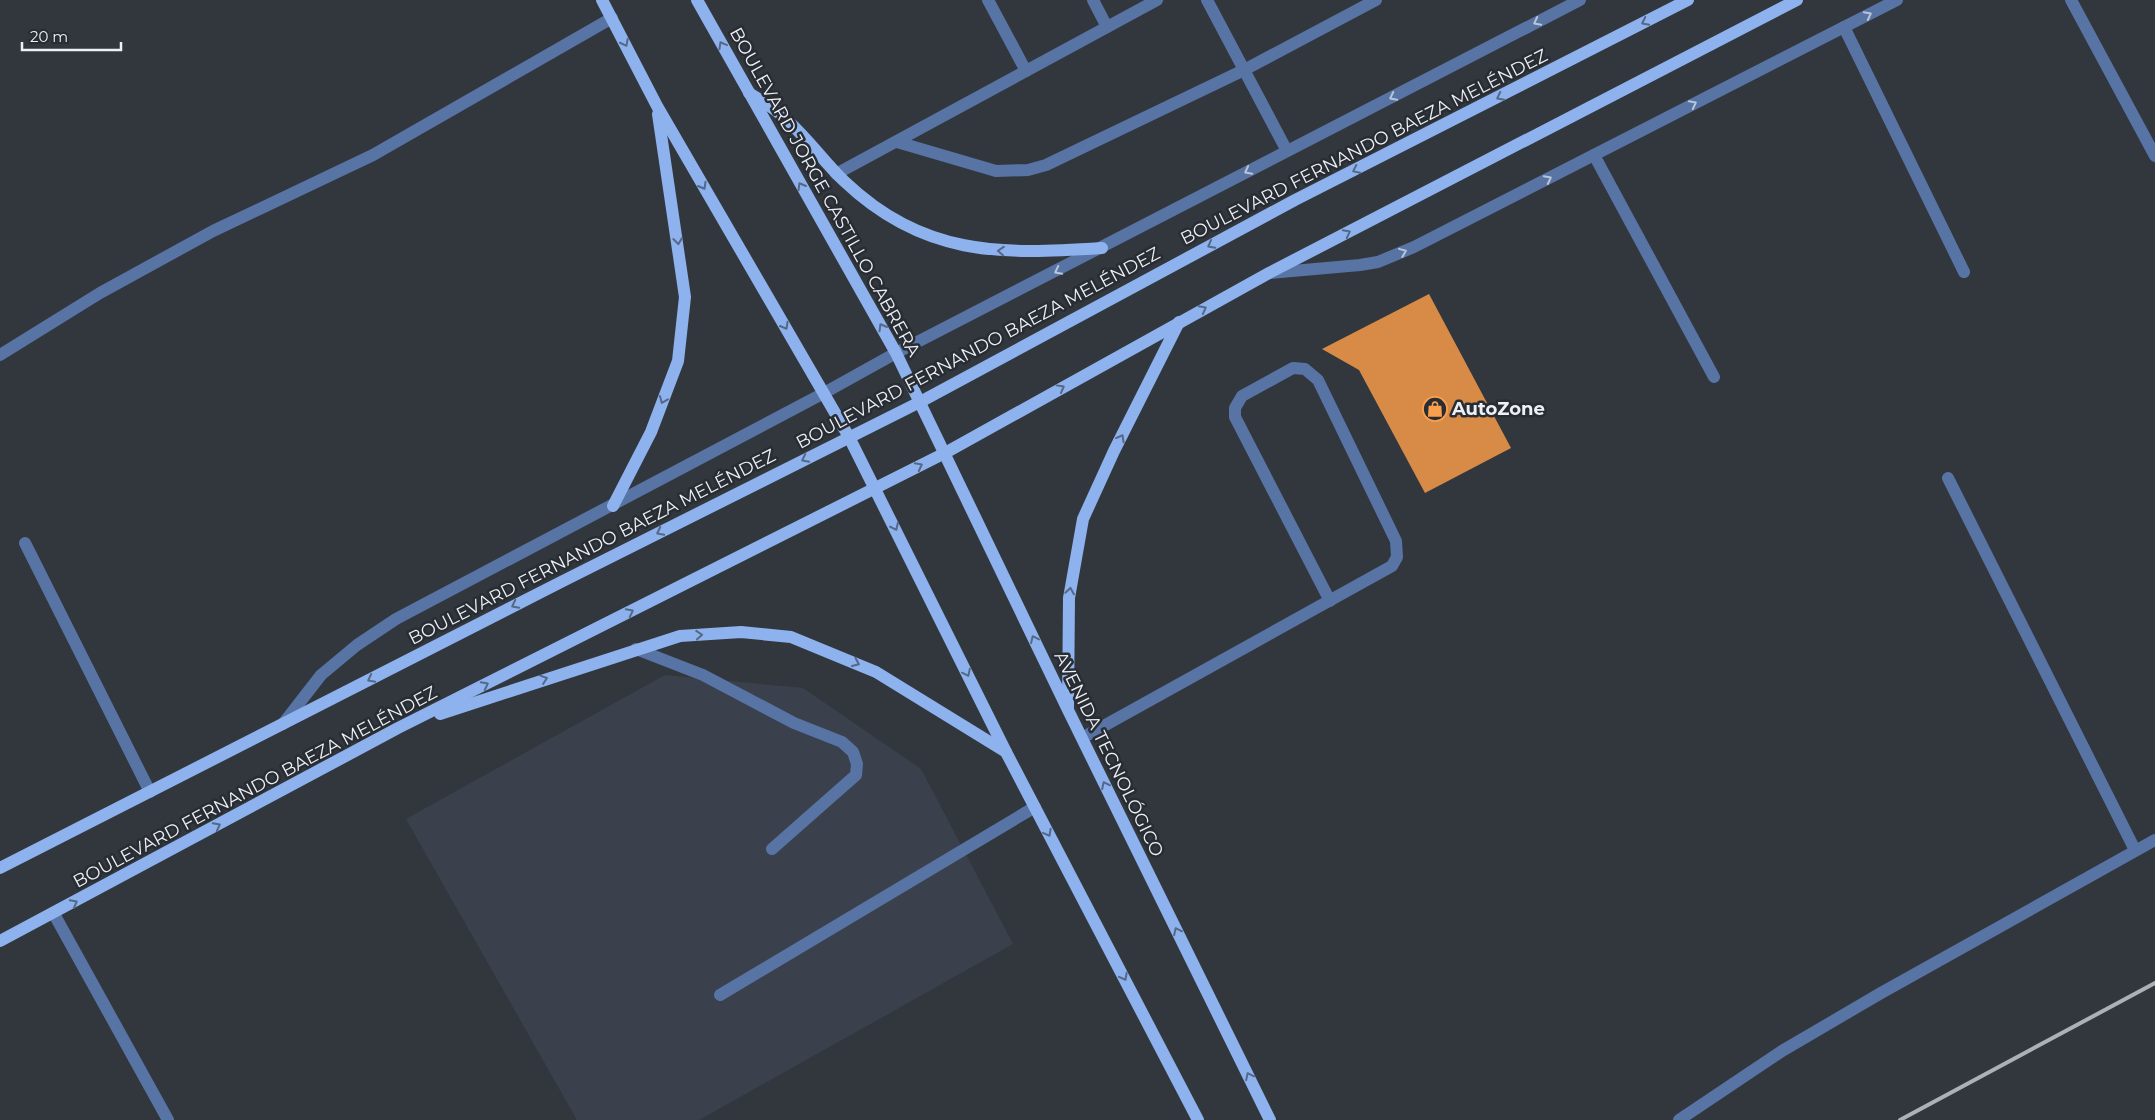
<svg xmlns="http://www.w3.org/2000/svg" width="2155" height="1120" font-family="Montserrat,sans-serif">
  <style>
    .built { fill: #3a414c }
    .building { fill: #d88b46 }
    .lines { fill: none; stroke-linecap: round; stroke-linejoin: round }
    .minor { stroke: #5774a5; stroke-width: 12 }
    .major { stroke: #8db2ed; stroke-width: 12 }
    .rail { stroke: #adb0b6; stroke-width: 4 }
    .oneway { stroke: #b8c5d9 }
    .oneway2 { stroke: #556887 }
    .labels { text-anchor: middle; stroke-width: 5; stroke-linejoin: round; paint-order: stroke }
    .street-label { font-size: 18px; fill: #edf0f5; stroke: #282c33 }
    .poi-label { font-size: 18px; font-weight: bold; fill: #edf0f5; stroke: #282c33; text-anchor: start }
  </style>
  <rect width="100%" height="100%" fill="#32373e"/>
  <!-- built -->
  <path class="built" d="M665 675 803 688 921 769 1013 944 699 1120H577L406 819Z"/>
  <!-- building -->
  <path class="building" d="M1429 294 1511 448 1425 493 1359 370 1322 349Z"/>
  <g class="lines">
    <!-- minor -->
    <g class="minor">
      <path d="M988 0 1026 71"/>
      <path d="M1093 0 1107 27"/>
      <path d="M1207 0 1287 151"/>
      <path d="M2071 0 2155 156"/>
      <path d="M1844 27 1964 272"/>
      <path d="M897 142 996 171 1028 170 1046 165 1244 70 1376 0"/>
      <path d="M1594 155 1714 377"/>
      <path d="M836 174 1157 0"/>
      <path d="M1269 273 1360 265 1378 262 1414 247 1897 0"/>
      <path d="M0 355 100 293 213 231 373 155 612 18"/>
      <path d="M1948 478 2135 850"/>
      <path d="M25 543 150 792"/>
      <path d="M636 649 703 675 794 723 842 742 853 752 857 764 856 775 772 849"/>
      <path d="M283 724 321 675 357 645 396 619 824 393 896 353 1580 0"/>
      <path d="M1082 738 1392 566 1397 557 1396 541 1318 380 1305 369 1293 368 1242 396 1235 408V417L1330 601"/>
      <path d="M54 914 168 1120"/>
      <path d="M720 995 1035 807"/>
      <path d="M1679 1120 1782 1051 1881 993 2155 840"/>
    </g>
    <!-- major -->
    <g class="major">
      <path d="M602 0 657 106 849 437 1006 752 1198 1120"/>
      <path d="M697 0 896 353 1068 710 1270 1120"/>
      <path d="M749 93C763 102 778 110 789 122 809 140 824 162 844 181 923 256 999 255 1102 248"/>
      <path d="M613 506 651 432 678 361 685 297 658 114"/>
      <path d="M1068 707 1069 598 1083 519 1114 451 1179 322"/>
      <path d="M440 714 680 636 741 632 791 637 876 672 1006 752"/>
      <path d="M0 868 563 581 920 402 1295 200 1688 0"/>
      <path d="M0 941 398 728 945 453 1269 273 1797 0"/>
    </g>
    <!-- rail -->
    <path class="rail" d="M1900 1120 2155 983"/>
  </g>
  <!-- one-way arrows -->
  <defs><path id="oneway-chevron" d="M-2-3.5L2.5 0L-2 3.5" fill="none" stroke-width="1.6" stroke-linecap="round" stroke-linejoin="round" transform="scale(1.25)"/></defs>
  <g class="oneway">
    <use href="#oneway-chevron" transform="translate(1868 15) rotate(-27)"/>
    <use href="#oneway-chevron" transform="translate(1537 22) rotate(153)"/>
    <use href="#oneway-chevron" transform="translate(1393 97) rotate(153)"/>
    <use href="#oneway-chevron" transform="translate(1693 104) rotate(-27)"/>
    <use href="#oneway-chevron" transform="translate(1248 171) rotate(152)"/>
    <use href="#oneway-chevron" transform="translate(1548 179) rotate(-27)"/>
    <use href="#oneway-chevron" transform="translate(1403 252) rotate(-22)"/>
    <use href="#oneway-chevron" transform="translate(1058 271) rotate(153)"/>
  </g>
  <g class="oneway2">
    <use href="#oneway-chevron" transform="translate(1645 22) rotate(153)"/>
    <use href="#oneway-chevron" transform="translate(625 43) rotate(63)"/>
    <use href="#oneway-chevron" transform="translate(722 45) rotate(-119)"/>
    <use href="#oneway-chevron" transform="translate(1500 97) rotate(153)"/>
    <use href="#oneway-chevron" transform="translate(1356 170) rotate(154)"/>
    <use href="#oneway-chevron" transform="translate(703 186) rotate(60)"/>
    <use href="#oneway-chevron" transform="translate(801 186) rotate(-120)"/>
    <use href="#oneway-chevron" transform="translate(1347 233) rotate(-27)"/>
    <use href="#oneway-chevron" transform="translate(678 241) rotate(83)"/>
    <use href="#oneway-chevron" transform="translate(1211 245) rotate(152)"/>
    <use href="#oneway-chevron" transform="translate(1001 251) rotate(-176)"/>
    <use href="#oneway-chevron" transform="translate(1203 309) rotate(-28)"/>
    <use href="#oneway-chevron" transform="translate(785 326) rotate(60)"/>
    <use href="#oneway-chevron" transform="translate(882 327) rotate(-120)"/>
    <use href="#oneway-chevron" transform="translate(1061 388) rotate(-29)"/>
    <use href="#oneway-chevron" transform="translate(663 400) rotate(112)"/>
    <use href="#oneway-chevron" transform="translate(1121 438) rotate(-61)"/>
    <use href="#oneway-chevron" transform="translate(805 459) rotate(153)"/>
    <use href="#oneway-chevron" transform="translate(919 466) rotate(-27)"/>
    <use href="#oneway-chevron" transform="translate(895 527) rotate(64)"/>
    <use href="#oneway-chevron" transform="translate(660 532) rotate(153)"/>
    <use href="#oneway-chevron" transform="translate(1070 591) rotate(-81)"/>
    <use href="#oneway-chevron" transform="translate(515 605) rotate(153)"/>
    <use href="#oneway-chevron" transform="translate(630 612) rotate(-27)"/>
    <use href="#oneway-chevron" transform="translate(699 635) rotate(-4)"/>
    <use href="#oneway-chevron" transform="translate(1034 639) rotate(-115)"/>
    <use href="#oneway-chevron" transform="translate(856 663) rotate(24)"/>
    <use href="#oneway-chevron" transform="translate(967 673) rotate(64)"/>
    <use href="#oneway-chevron" transform="translate(371 679) rotate(153)"/>
    <use href="#oneway-chevron" transform="translate(544 679) rotate(-19)"/>
    <use href="#oneway-chevron" transform="translate(485 685) rotate(-27)"/>
    <use href="#oneway-chevron" transform="translate(1105 785) rotate(-116)"/>
    <use href="#oneway-chevron" transform="translate(217 826) rotate(-28)"/>
    <use href="#oneway-chevron" transform="translate(1048 833) rotate(62)"/>
    <use href="#oneway-chevron" transform="translate(74 903) rotate(-28)"/>
    <use href="#oneway-chevron" transform="translate(1177 931) rotate(-116)"/>
    <use href="#oneway-chevron" transform="translate(1124 977) rotate(62)"/>
    <use href="#oneway-chevron" transform="translate(1249 1076) rotate(-116)"/>
  </g>
  <!-- icons -->
  <defs>
    <symbol id="shop-ring" viewBox="-11 -11 22 22"><circle r="9.5" fill="#282c33" stroke="#fa9f4e" stroke-width="1.5"/><path d="M-5-2.5h2.3a2.7 3.5 0 0 1 5.4 0H5L5.5 6h-11ZM-1.5-2.5h3a1.5 2.3 0 0 0-3 0Z" fill="#fa9f4e"/></symbol>
  </defs>
  <g fill-rule="evenodd">
    <use href="#shop-ring" x="1421" y="395" width="28" height="28"/>
  </g>
  <g class="labels">
    <!-- street labels -->
    <g class="street-label">
      <text transform="translate(1364 147) rotate(-27)" y="6">BOULEVARD FERNANDO BAEZA MELÉNDEZ</text>
      <text transform="translate(825 192) rotate(61)" y="6">BOULEVARD JORGE CASTILLO CABRERA</text>
      <text transform="translate(978 348) rotate(-28)" y="6">BOULEVARD FERNANDO BAEZA MELÉNDEZ</text>
      <text transform="translate(592 547) rotate(-27)" y="6">BOULEVARD FERNANDO BAEZA MELÉNDEZ</text>
      <text transform="translate(1109 754) rotate(64)" y="6">AVENIDA TECNOLÓGICO</text>
      <text transform="translate(255 787) rotate(-28)" y="6">BOULEVARD FERNANDO BAEZA MELÉNDEZ</text>
    </g>
    <!-- poi labels -->
    <g class="poi-label">
      <text x="1452" y="415">AutoZone</text>
    </g>
  </g>
  <!-- scale -->
  <path d="M22 42v8h99v-8" fill="none" stroke="#edf0f5" stroke-width="2.5"/>
  <text x="30" y="42" font-size="15" fill="#edf0f5" stroke="#282c33" stroke-width="4" paint-order="stroke">20 m</text>
</svg>
